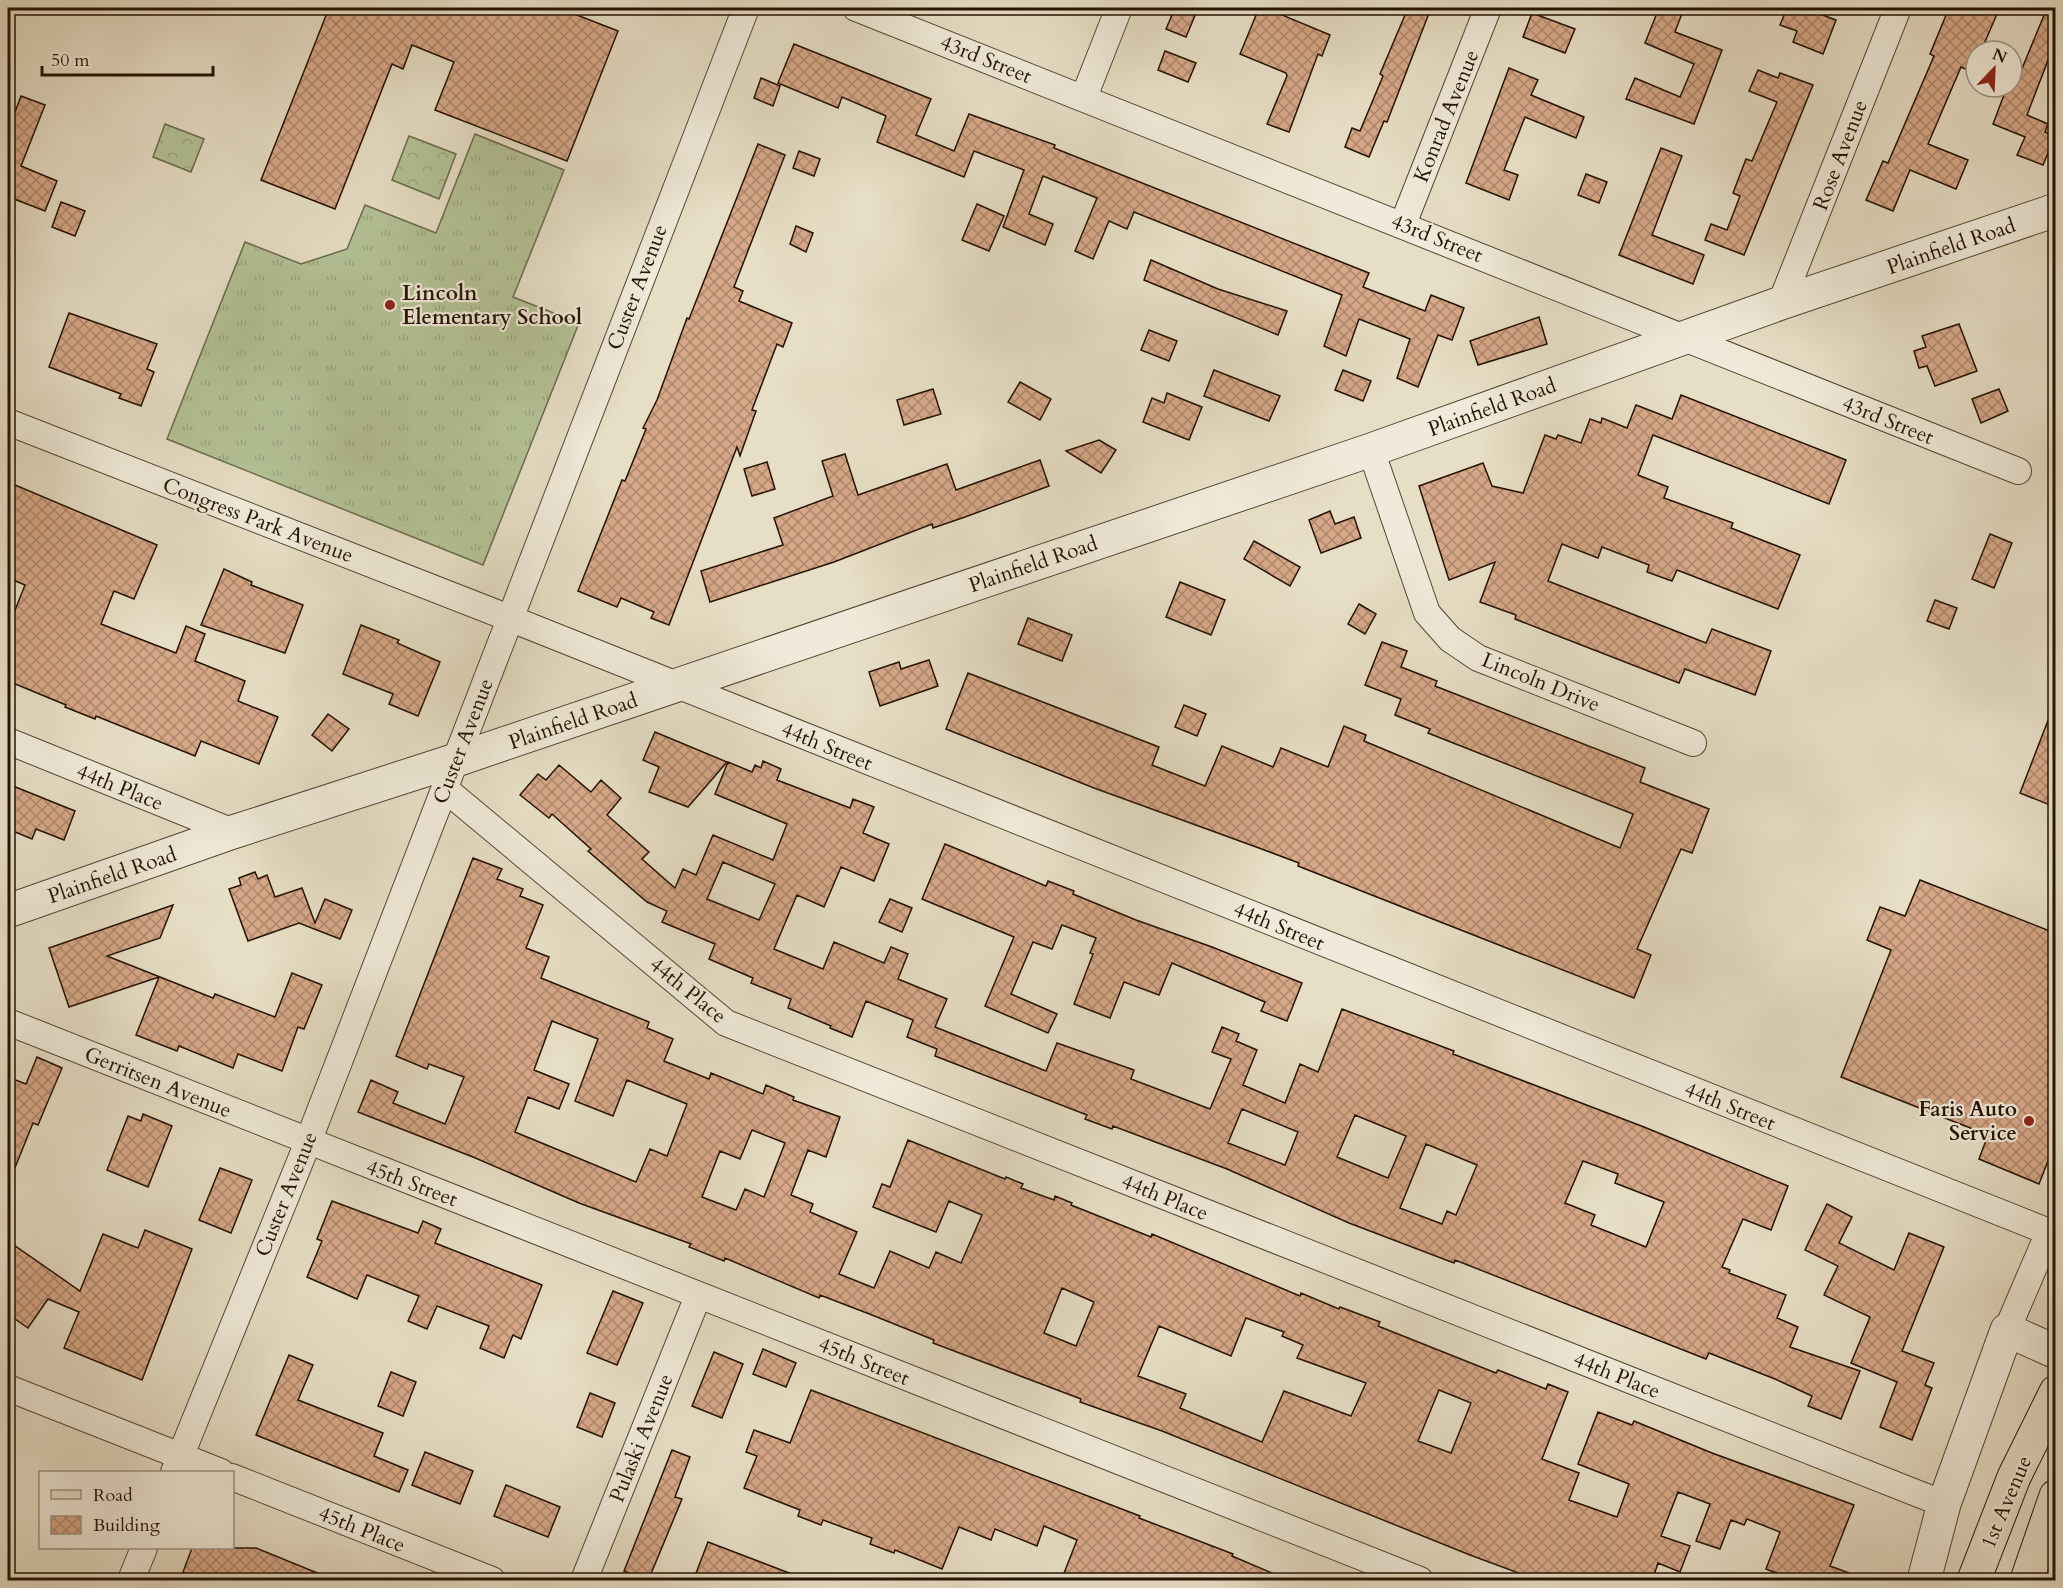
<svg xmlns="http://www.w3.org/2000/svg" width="2063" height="1588" font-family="Cardo,serif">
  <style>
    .grass { fill: url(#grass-tufts); stroke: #6c6a4d; stroke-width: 1.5 }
    .park { fill: url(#park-crowns); stroke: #6c6a4d; stroke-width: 1.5 }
    .building { fill: url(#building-cross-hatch); stroke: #251204; stroke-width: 1.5; fill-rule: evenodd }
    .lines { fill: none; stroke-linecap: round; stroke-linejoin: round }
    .minor-casing { stroke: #554534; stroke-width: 28 }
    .tertiary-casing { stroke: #554534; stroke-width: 35 }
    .primary-casing { stroke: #251204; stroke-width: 35 }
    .minor { stroke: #efead9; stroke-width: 26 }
    .tertiary { stroke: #efead9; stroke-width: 33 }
    .primary { stroke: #e6dec5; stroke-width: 33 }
    .poi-dot { fill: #8f2418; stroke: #efead9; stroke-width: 2 }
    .labels { text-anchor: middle; stroke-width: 4.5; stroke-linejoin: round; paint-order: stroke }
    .street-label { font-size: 21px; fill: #251204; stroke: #efead9 }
    .poi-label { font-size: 21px; font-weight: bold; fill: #251204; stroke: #efead9; text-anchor: start }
  </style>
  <defs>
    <pattern id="grass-tufts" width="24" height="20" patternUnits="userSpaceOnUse" patternTransform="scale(1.5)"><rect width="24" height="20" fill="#b3c296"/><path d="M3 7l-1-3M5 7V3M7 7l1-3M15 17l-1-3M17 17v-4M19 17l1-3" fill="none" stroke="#9aa680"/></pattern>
    <pattern id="park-crowns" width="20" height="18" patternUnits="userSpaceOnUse" patternTransform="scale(1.5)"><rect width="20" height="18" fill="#b3c296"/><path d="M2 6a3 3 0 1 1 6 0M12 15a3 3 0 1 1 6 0" fill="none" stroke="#9aa680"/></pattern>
    <pattern id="building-cross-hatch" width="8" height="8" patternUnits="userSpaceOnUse" patternTransform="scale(1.5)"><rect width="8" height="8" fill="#d6a888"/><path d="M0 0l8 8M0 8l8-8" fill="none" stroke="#ad876d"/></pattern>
  </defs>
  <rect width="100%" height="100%" fill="#e6dec5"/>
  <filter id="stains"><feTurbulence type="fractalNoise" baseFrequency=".00333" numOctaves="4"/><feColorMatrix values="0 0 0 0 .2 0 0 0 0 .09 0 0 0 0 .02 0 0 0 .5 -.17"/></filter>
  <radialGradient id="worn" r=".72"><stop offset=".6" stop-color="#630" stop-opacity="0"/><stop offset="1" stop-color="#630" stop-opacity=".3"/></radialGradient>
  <!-- grass -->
  <path class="grass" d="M475 134 564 170 513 297 579 323 483 565 167 439 245 242 301 264 347 249 365 205 436 233Z"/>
  <!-- park -->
  <g class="park">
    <path d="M165 124 204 139 191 172 153 157Z"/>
    <path d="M409 136 456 154 439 199 392 180Z"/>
  </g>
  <!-- building -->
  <g class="building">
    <path d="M329 8H559L618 31 567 161 435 110 454 62 412 45 403 69 392 64 335 209 261 180Z"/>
    <path d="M1175 8 1196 13 1186 37 1166 29Z"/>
    <path d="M1259 8H1286L1282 15 1330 35 1322 56 1318 54 1289 132 1267 124 1287 76 1286 73 1240 54Z"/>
    <path d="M1408 8H1431L1387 122 1384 121 1369 157 1345 147 1352 128 1360 131 1383 76 1380 74Z"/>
    <path d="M1659 8H1684L1675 32 1722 50 1694 124 1626 99 1635 78 1680 97 1694 64 1645 43Z"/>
    <path d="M1787 8H1804L1836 20 1823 54 1793 42 1797 31 1780 25Z"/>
    <path d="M1949 8H1981L1997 14 1981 51H1976V63L1972 72 1961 67 1928 144 1968 160 1956 189 1910 170 1893 211 1866 200 1883 161 1888 163 1934 56 1930 54Z"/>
    <path d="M2047 8H2055V42L2027 115 2048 124 2045 132 2055 136 2043 165 2017 155 2025 137 1993 124 2007 87H2012L2015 68 2021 71Z"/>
    <path d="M1532 13 1575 29 1565 53 1523 37Z"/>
    <path d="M794 44 931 99 916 135 954 151 969 114 1055 145 1054 148 1369 273 1363 287 1425 311 1431 295 1464 308 1452 340 1438 335 1418 387 1397 378 1410 339 1359 319 1346 356 1324 346 1342 295 1134 212 1127 229 1109 221 1093 259 1075 251 1097 198 1043 176 1029 214 1053 224 1045 245 1003 227 1024 170 974 151 964 177 877 142 886 116 842 97 838 108 778 83Z"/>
    <path d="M1165 51 1196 63 1188 82 1158 70Z"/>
    <path d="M1509 68 1538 80 1531 95 1584 117 1576 138 1525 117 1504 170 1518 175 1509 200 1466 183Z"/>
    <path d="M1758 70 1778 78 1780 73 1813 85 1744 255 1705 240 1711 224 1727 230 1740 196 1733 193 1746 159 1752 161 1777 102 1749 91Z"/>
    <path d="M761 78 780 86 773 106 754 98Z"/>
    <path d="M21 96 45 105 21 166 57 181 45 211 9 197 8 198V131Z"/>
    <path d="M758 144 785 155 734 287 743 291 739 301 792 323 783 347 777 344 752 410 756 411 740 456 737 447 669 625 651 618 654 612 621 598 617 607 578 591 622 480 625 481 646 429 643 428 657 400 687 318 689 319Z"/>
    <path d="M1661 148 1682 156 1652 235 1704 255 1693 284 1619 255Z"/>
    <path d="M799 151 820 159 814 176 793 168Z"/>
    <path d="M1586 174 1607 182 1599 203 1578 195Z"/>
    <path d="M61 202 85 211 75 236 52 227Z"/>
    <path d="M977 204 1004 216 989 251 962 240Z"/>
    <path d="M796 226 813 233 806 252 790 244Z"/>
    <path d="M1151 260 1218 289 1287 311 1278 335 1144 280Z"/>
    <path d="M69 313 157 344 147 369 154 372 141 406 119 398 121 394 49 367Z"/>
    <path d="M1539 317 1547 344 1478 365 1470 341Z"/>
    <path d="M1959 324 1977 371 1935 386 1927 366 1919 368 1914 351 1926 347 1922 336Z"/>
    <path d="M1149 330 1177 341 1169 361 1141 350Z"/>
    <path d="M1214 370 1280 396 1269 421 1204 396Z"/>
    <path d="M1343 370 1371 381 1363 401 1335 390Z"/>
    <path d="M1020 382 1051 399 1040 420 1008 402Z"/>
    <path d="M933 389 941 414 904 425 897 400Z"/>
    <path d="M1999 389 2008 411 1981 423 1972 399Z"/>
    <path d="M1167 393 1202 407 1189 440 1143 422 1152 398 1164 403Z"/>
    <path d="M1681 395 1846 460 1829 504 1653 435 1638 475 1668 487 1664 498 1733 523 1731 528 1800 555 1778 609 1677 570 1672 581 1647 572 1649 565 1602 547 1598 558 1562 544 1548 581 1706 643 1712 629 1771 651 1755 695 1685 669 1679 683 1548 632 1515 619 1516 615 1480 602 1495 562 1449 580 1419 486 1483 463 1492 486 1523 493 1545 435 1556 439 1558 435 1581 443 1590 419 1601 423 1602 418 1627 428 1636 405 1672 419Z"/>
    <path d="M1099 440 1116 450 1101 473 1066 451Z"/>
    <path d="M845 454 858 495 947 464 956 490 1040 460 1049 486 965 517 933 528 932 524 834 562 710 602 701 571 783 545 774 518 833 496 822 461Z"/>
    <path d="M767 462 775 489 752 496 744 469Z"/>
    <path d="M8 482 157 545 134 599 114 591 101 624 176 653 186 626 205 634 195 661 245 681 238 701 278 717 259 764 201 741 195 756 96 716 95 719 65 707 66 705 8 681V628L25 585 8 578Z"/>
    <path d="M1330 511 1335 524 1354 517 1361 538 1321 553 1309 520Z"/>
    <path d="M1990 534 2012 543 1994 588 1972 579Z"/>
    <path d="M1254 541 1300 567 1290 586 1244 559Z"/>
    <path d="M224 569 252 582 251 585 303 605 285 653 201 625Z"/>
    <path d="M1180 582 1225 600 1211 635 1166 617Z"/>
    <path d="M1935 600 1957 608 1949 629 1927 621Z"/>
    <path d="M1359 604 1376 614 1365 634 1348 624Z"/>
    <path d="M1028 618 1072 635 1062 661 1018 644Z"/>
    <path d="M361 625 399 640 397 643 440 662 418 716 389 704 393 694 343 674Z"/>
    <path d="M1382 642 1407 651 1401 667 1437 681 1435 686 1645 768 1640 782 1709 809 1692 853 1681 849 1637 949 1651 955 1634 998 1298 866 1299 863 1259 848 1094 788 946 729 968 673 1159 747 1152 765 1205 786 1222 746 1273 767 1281 748 1328 767 1344 726 1366 735 1364 741 1620 848 1633 814 1428 733 1430 729 1395 715 1401 699 1365 685Z"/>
    <path d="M929 660 938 686 880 706 869 672 899 662 901 669Z"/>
    <path d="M1184 705 1206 714 1197 736 1175 727Z"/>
    <path d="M2054 705H2055V807L2020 793Z"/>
    <path d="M328 714 349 729 332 751 312 735Z"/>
    <path d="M655 732 727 762 688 807 649 792 659 767 643 760Z"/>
    <path d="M763 761 781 769 777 780 850 808 853 799 874 807 863 833 889 844 874 881 841 867 824 907 797 895 774 949 823 969 834 942 884 963 891 947 908 954 898 979 947 999 935 1027 1046 1071 1057 1043 1134 1070 1131 1079 1210 1109 1231 1059 1212 1052 1222 1027 1239 1034 1236 1041 1257 1050 1243 1085 1285 1103 1300 1064 1318 1072 1342 1009 1454 1051 1453 1054 1644 1127 1788 1186 1771 1230 1743 1219 1722 1267 1730 1270 1729 1273 1786 1295 1777 1318 1798 1327 1790 1347 1860 1371 1841 1419 1808 1406 1812 1396 1775 1379 1709 1353 1706 1359 1455 1260 1454 1263 1349 1223 1227 1169 1113 1126 1112 1129 1085 1119 1087 1115 935 1056 937 1049 907 1037 913 1020 866 1001 852 1037 830 1028 831 1026 788 1008 791 999 751 983 753 978 709 959 715 944 662 922 667 911 647 902 588 851 591 849 552 814 549 818 520 795 538 774 546 780 559 765 591 792 601 780 621 798 607 815 649 852 642 859 675 888 683 869 696 875 713 835 773 860 787 824 715 794 728 762 752 772 755 765 761 768ZM723 862 775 884 759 920 707 899ZM1242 1109 1298 1132 1285 1165 1228 1143ZM1355 1115 1406 1136 1388 1178 1337 1157ZM1426 1144 1477 1165 1456 1215 1447 1211 1442 1224 1400 1208ZM1583 1161 1618 1174 1615 1183 1664 1202 1646 1247 1591 1225 1595 1215 1565 1203Z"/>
    <path d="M8 784 75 811 64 840 36 829 32 839 8 829Z"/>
    <path d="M945 844 1046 886 1048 881 1074 891 1073 894 1136 920 1212 947 1302 983 1287 1021 1261 1011 1265 1002 1172 963 1159 995 1124 982 1110 1018 1074 1004 1093 954 1090 953 1096 938 1062 925 1052 949 1033 942 1011 994 1057 1014 1048 1033 985 1006 1014 937 922 899Z"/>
    <path d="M473 858 502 869 497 879 523 889 520 896 543 905 526 948 549 957 541 978 649 1022 647 1028 673 1039 664 1061 709 1079 711 1073 763 1094 766 1085 794 1097 793 1100 840 1117 826 1157 808 1150 791 1195 813 1204 810 1212 857 1232 839 1274 874 1288 890 1251 929 1268 936 1252 961 1263 982 1215 949 1201 936 1232 873 1207 882 1184 890 1187 908 1140 1005 1179 1006 1177 1023 1184 1021 1188 1054 1200 1055 1196 1072 1203 1071 1205 1151 1237 1152 1234 1300 1296 1301 1293 1339 1309 1340 1307 1380 1322 1378 1326 1496 1373 1498 1370 1546 1389 1548 1384 1568 1392 1542 1459 1579 1473 1569 1500 1617 1517 1629 1484 1578 1464 1598 1412 1632 1425 1634 1421 1712 1453 1854 1505 1830 1566 1863 1578V1581H1797L1766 1569 1780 1532 1747 1519 1744 1525 1731 1520 1720 1549 1696 1541 1710 1504 1678 1492 1661 1536 1690 1546 1680 1572 1658 1563 1652 1581H1540L1470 1555 1162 1431 1080 1402 1081 1399 933 1343 934 1340 872 1315 820 1295 819 1298 725 1258 724 1261 689 1247 691 1244 579 1203 473 1157 358 1112 371 1080 398 1092 393 1103 445 1124 464 1077 429 1064 427 1069 396 1056ZM552 1021 598 1039 575 1101 613 1116 627 1080 687 1104 667 1156 650 1149 636 1182 515 1132 528 1097 559 1109 569 1084 534 1070ZM752 1130 785 1143 764 1197 745 1189 736 1210 702 1197 720 1151 740 1159ZM1062 1288 1094 1302 1076 1346 1044 1333ZM1246 1318 1284 1332 1282 1336 1303 1345 1297 1358 1366 1383 1351 1416 1284 1391 1262 1442 1180 1408 1186 1394 1138 1376 1159 1326 1231 1356ZM1439 1390 1471 1403 1451 1453 1418 1441Z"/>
    <path d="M255 872 258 879 267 875 275 897 302 888 315 923 325 899 352 910 340 939 299 923 248 941 229 889 241 885 239 878Z"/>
    <path d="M1920 880 2055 933V1143L2039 1184 1979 1159 1988 1135 1841 1077 1891 950 1867 940 1880 907 1905 916Z"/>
    <path d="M890 899 912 908 902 932 879 922Z"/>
    <path d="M173 905 160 938 107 956 213 998 215 994 275 1017 292 973 322 985 304 1029 298 1027 282 1071 238 1054 233 1068 179 1046 177 1051 136 1035 159 977 69 1007 49 948Z"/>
    <path d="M37 1057 62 1068 38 1125 33 1123 8 1185V1077L26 1084Z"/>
    <path d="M143 1114 172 1126 148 1187 107 1170 128 1116 141 1121Z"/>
    <path d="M220 1168 252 1180 231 1233 199 1220Z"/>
    <path d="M332 1201 418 1233 423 1221 441 1229 435 1243 542 1285 521 1339 513 1335 504 1358 480 1348 489 1326 437 1306 427 1329 408 1321 419 1296 367 1275 357 1299 307 1277 322 1241 317 1239Z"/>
    <path d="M1827 1204 1852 1217 1839 1243 1894 1270 1909 1233 1944 1247 1902 1351 1934 1363 1925 1385 1932 1388 1912 1440 1880 1427 1897 1382 1851 1363 1870 1317 1824 1295 1838 1266 1805 1250Z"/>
    <path d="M145 1230 192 1249 142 1380 64 1348 79 1312 48 1299 28 1328 8 1314V1241L80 1291 103 1234 138 1248Z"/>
    <path d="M613 1291 643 1303 617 1365 587 1353Z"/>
    <path d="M763 1349 796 1363 786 1387 753 1374Z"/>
    <path d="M714 1352 743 1364 722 1418 692 1406Z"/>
    <path d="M289 1355 313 1365 298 1400 383 1433 374 1456 408 1470 399 1492 256 1435Z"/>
    <path d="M391 1372 416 1382 403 1416 378 1406Z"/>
    <path d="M811 1390 1140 1516 1139 1518 1233 1554 1232 1556 1291 1581H1061L1077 1540 1044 1526 1037 1546 995 1529 991 1540 959 1527 942 1569 895 1550 894 1553 870 1544 872 1538 823 1520 821 1525 798 1516 800 1510 744 1488 757 1456 746 1452 754 1430 790 1443Z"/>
    <path d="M590 1393 615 1403 602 1437 577 1427Z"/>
    <path d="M672 1450 690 1457 675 1497 682 1499 648 1581 624 1571Z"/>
    <path d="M425 1452 473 1471 460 1504 412 1485Z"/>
    <path d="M506 1485 560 1507 548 1537 494 1516Z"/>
    <path d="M708 1542 805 1579V1581H693Z"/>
    <path d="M192 1548H256L337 1581H203L183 1572Z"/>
  </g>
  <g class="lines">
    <defs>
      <g id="minor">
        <path d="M856 8 2018 471"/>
        <path d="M1084 97 1119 8"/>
        <path d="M1403 224 1488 8"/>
        <path d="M1781 303 1898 8"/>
        <path d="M8 422 509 618 2049 1232 2007 1330"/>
        <path d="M1371 450 1427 613 1450 639 1478 658 1693 743"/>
        <path d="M8 741 233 832"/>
        <path d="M445 789 726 1023 1944 1504"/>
        <path d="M8 1022 1420 1580"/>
        <path d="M8 1388 221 1472"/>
        <path d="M174 1472 308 1142 746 8"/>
        <path d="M232 1477 492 1580"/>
        <path d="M131 1580 144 1548"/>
        <path d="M584 1580 698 1296"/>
      </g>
      <g id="tertiary">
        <path d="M8 911 233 832 456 760 1371 450 1781 303 2056 210"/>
        <path d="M1924 1580 1944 1504 2007 1330 2056 1352"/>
      </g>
      <g id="primary">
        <path d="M1974 1580 2014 1477 2056 1392"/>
        <path d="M2027 1580 2056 1496"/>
      </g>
    </defs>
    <!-- minor casing -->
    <use href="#minor" class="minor-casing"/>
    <!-- tertiary casing -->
    <use href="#tertiary" class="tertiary-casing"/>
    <!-- primary casing -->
    <use href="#primary" class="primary-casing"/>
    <!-- minor -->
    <use href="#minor" class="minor"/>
    <!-- tertiary -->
    <use href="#tertiary" class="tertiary"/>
    <!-- primary -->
    <use href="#primary" class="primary"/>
  </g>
  <!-- markers -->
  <g class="poi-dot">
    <circle cx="390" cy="305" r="6"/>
    <circle cx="2029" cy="1121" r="6"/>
  </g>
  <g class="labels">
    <!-- street labels -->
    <g class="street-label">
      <text transform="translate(986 59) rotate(22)" y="7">43rd Street</text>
      <text transform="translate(1446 116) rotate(-68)" y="7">Konrad Avenue</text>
      <text transform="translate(1840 155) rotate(-69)" y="7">Rose Avenue</text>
      <text transform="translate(1437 238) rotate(22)" y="7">43rd Street</text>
      <text transform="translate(1951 246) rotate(-19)" y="7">Plainfield Road</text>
      <text transform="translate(637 287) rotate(-69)" y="7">Custer Avenue</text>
      <text transform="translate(1492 407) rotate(-20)" y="7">Plainfield Road</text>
      <text transform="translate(1888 420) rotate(22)" y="7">43rd Street</text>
      <text transform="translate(258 520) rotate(21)" y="7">Congress Park Avenue</text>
      <text transform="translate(1033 564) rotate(-19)" y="7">Plainfield Road</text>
      <text transform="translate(1541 682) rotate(22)" y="7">Lincoln Drive</text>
      <text transform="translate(573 721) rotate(-19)" y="7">Plainfield Road</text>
      <text transform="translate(463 741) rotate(-69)" y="7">Custer Avenue</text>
      <text transform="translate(827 746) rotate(22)" y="7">44th Street</text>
      <text transform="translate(120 787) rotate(22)" y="7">44th Place</text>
      <text transform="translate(112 875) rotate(-19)" y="7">Plainfield Road</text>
      <text transform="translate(1279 926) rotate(22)" y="7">44th Street</text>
      <text transform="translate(688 990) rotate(39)" y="7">44th Place</text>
      <text transform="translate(158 1082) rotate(22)" y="7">Gerritsen Avenue</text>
      <text transform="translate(1730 1106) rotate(22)" y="7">44th Street</text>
      <text transform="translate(412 1183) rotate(21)" y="7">45th Street</text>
      <text transform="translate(286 1194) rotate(-68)" y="7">Custer Avenue</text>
      <text transform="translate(1165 1197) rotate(22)" y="7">44th Place</text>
      <text transform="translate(864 1361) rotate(22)" y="7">45th Street</text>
      <text transform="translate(1617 1375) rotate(22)" y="7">44th Place</text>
      <text transform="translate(641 1438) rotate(-68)" y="7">Pulaski Avenue</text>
      <text transform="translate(2006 1502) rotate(-67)" y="7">1st Avenue</text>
      <text transform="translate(362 1529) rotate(22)" y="7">45th Place</text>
    </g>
    <!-- poi labels -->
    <g class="poi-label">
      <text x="402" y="300">Lincoln<tspan x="402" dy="24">Elementary School</tspan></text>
      <text x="2017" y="1116" text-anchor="end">Faris Auto<tspan x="2017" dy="24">Service</tspan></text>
    </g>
  </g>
  <!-- margin -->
  <rect width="2063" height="1588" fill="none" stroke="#e6dec5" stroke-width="30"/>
  <rect x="9" y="9" width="2045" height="1570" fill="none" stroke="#251204" stroke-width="3"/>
  <rect x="15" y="15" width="2033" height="1558" fill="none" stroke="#251204" stroke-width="1.5"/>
  <!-- legend -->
  <rect x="39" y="1471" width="195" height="78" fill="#efead9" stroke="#9e9484" stroke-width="1.5"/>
  <rect x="51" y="1490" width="30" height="9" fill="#e6dec5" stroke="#9e9484" stroke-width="1.5"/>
  <text x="93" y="1501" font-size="18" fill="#251204">Road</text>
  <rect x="51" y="1516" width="30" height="18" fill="url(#building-cross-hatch)" stroke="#9e9484" stroke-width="1.5"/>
  <text x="93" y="1531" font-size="18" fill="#251204">Building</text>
  <!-- north arrow -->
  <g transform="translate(1994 69) rotate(23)"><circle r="28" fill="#efead9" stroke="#9e9484" stroke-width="1.5"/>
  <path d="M0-4.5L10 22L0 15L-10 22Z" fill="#8f2418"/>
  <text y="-9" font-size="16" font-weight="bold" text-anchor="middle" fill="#251204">N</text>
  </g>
  <!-- scale -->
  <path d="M42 66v9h171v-9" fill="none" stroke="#251204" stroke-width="3"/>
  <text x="51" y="66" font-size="18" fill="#251204" stroke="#efead9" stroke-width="4.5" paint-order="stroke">50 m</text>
  <rect width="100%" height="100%" filter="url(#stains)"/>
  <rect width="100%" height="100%" fill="url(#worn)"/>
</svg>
